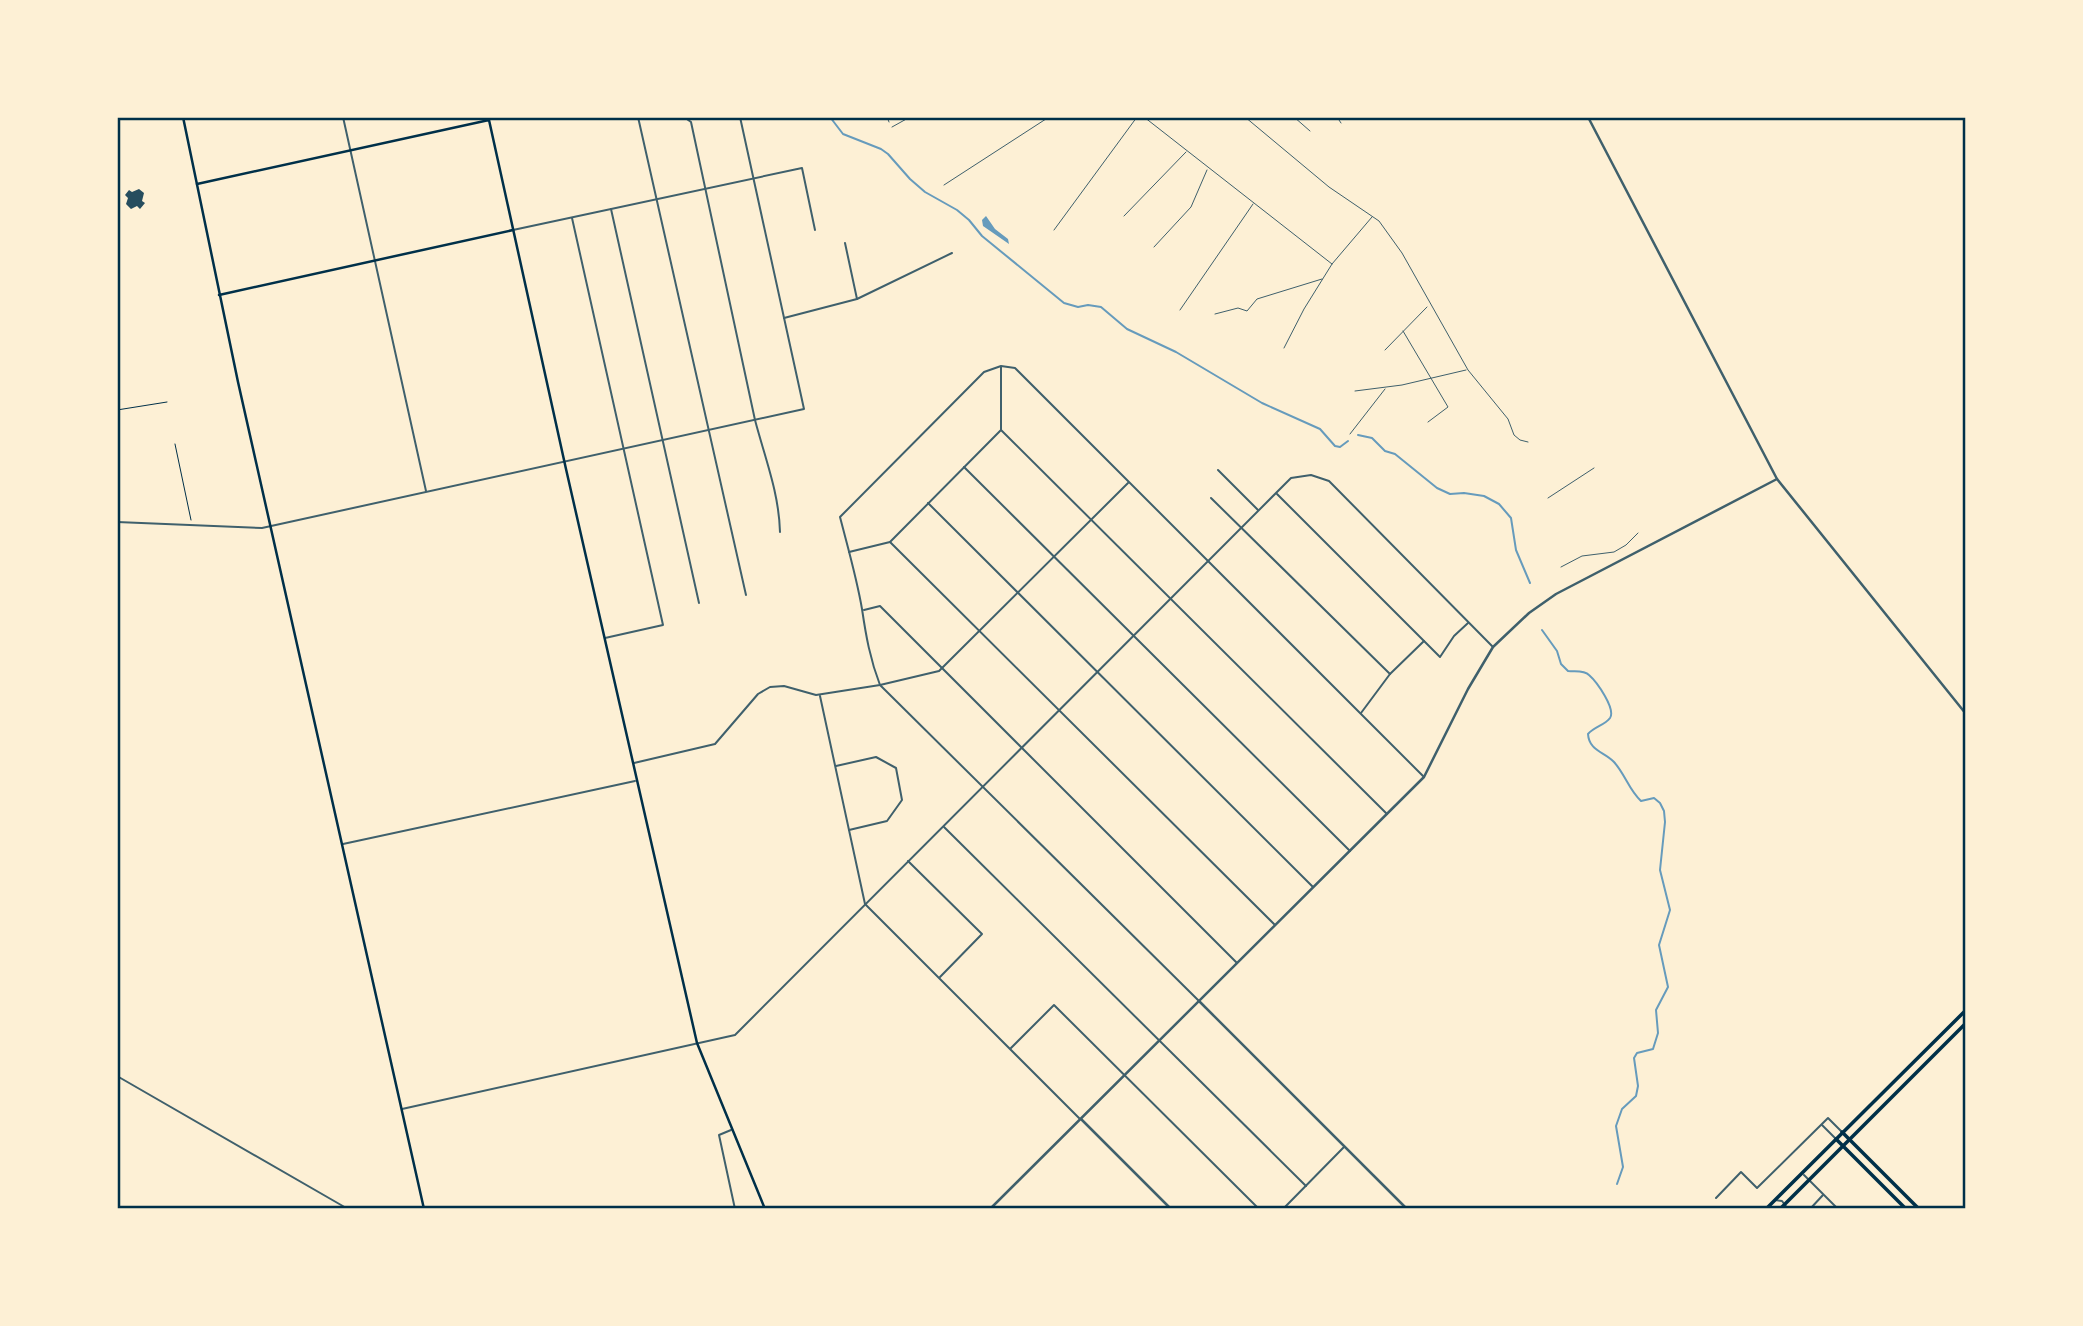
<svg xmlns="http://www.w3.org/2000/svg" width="2083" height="1326" font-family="'Noto Sans',sans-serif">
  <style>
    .water { fill: #669bbc }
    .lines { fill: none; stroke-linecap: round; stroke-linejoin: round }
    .stream { stroke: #669bbc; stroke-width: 2 }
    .building { fill: #264d5e }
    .path { stroke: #003049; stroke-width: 1 }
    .service { stroke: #3f606c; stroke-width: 1 }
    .minor { stroke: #3f606c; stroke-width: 2 }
    .tertiary { stroke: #3f606c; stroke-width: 2.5 }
    .secondary { stroke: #003049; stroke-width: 2.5 }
    .primary { stroke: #003049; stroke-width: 3.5 }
    .trunk { stroke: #003049; stroke-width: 3.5 }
    .neatline { fill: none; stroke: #003049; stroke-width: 2.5 }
  </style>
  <rect width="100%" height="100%" fill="#fdf0d5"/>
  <!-- water -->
  <path class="water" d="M986 216 995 229 1008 239 1009 244 983 226 982 220Z"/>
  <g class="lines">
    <!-- stream -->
    <g class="stream">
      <path d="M830 117 843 134 881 149 888 154 910 179 925 192 957 210 969 220 982 236 1064 303 1078 307 1088 305 1101 307 1127 329 1176 352 1262 403 1320 429 1335 446 1340 447 1348 441"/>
      <path d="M1358 435 1372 438 1385 451 1395 454 1437 488 1450 494 1464 493 1484 496 1499 504 1511 518 1516 550 1530 583"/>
      <path d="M1542 630 1557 651 1561 664 1568 671C1575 672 1584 670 1589 675 1597 682 1616 709 1610 718 1605 725 1594 727 1588 734 1589 751 1605 752 1614 762 1625 774 1629 790 1641 801L1654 798 1660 803 1664 811 1665 822 1660 870 1670 910 1659 945 1668 987 1656 1010 1658 1033 1653 1049 1637 1053 1634 1058 1638 1086 1636 1096 1622 1109 1616 1126 1623 1167 1617 1184"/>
    </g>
  </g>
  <!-- building -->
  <path class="building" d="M139 189 144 193 142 201 145 203 140 209 137 206 131 209 126 204 128 198 125 195 129 190 132 192Z"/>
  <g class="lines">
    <!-- path -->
    <g class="path">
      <path d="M117 410 167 402"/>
      <path d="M175 444 191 520"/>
    </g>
    <!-- service -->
    <g class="service">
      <path d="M887 117 889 122"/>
      <path d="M1144 117 1332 264"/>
      <path d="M1245 117 1329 187 1379 221 1402 253 1468 370 1508 419 1514 435 1520 440 1528 442"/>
      <path d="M1294 117 1310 131"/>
      <path d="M1337 117 1341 123"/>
      <path d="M892 127 910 117"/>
      <path d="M944 185 1049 117"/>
      <path d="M1124 216 1186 152"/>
      <path d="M1054 230 1137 117"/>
      <path d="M1154 247 1191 207 1207 170"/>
      <path d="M1180 310 1253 204"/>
      <path d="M1215 314 1238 308 1247 311 1257 299 1322 279"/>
      <path d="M1403 331 1448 407 1428 422"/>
      <path d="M1284 348 1304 309 1332 264 1372 217"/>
      <path d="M1385 350 1427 307"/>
      <path d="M1355 391 1402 385 1466 370"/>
      <path d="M1350 434 1385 389"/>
      <path d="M1548 498 1594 468"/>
      <path d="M1561 567 1582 556 1614 552 1626 545 1638 533"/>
    </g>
    <!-- minor -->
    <g class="minor">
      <path d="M343 117 426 491"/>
      <path d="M638 117 746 595"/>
      <path d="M684 117 691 122 755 420C765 458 779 493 780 532"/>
      <path d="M611 209 699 603"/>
      <path d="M572 218 663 625 605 638"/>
      <path d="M513 230 802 168 815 230"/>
      <path d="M845 243 857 299"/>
      <path d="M784 318 857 299 952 253"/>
      <path d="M1001 430 1387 814"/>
      <path d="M964 467 1350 851"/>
      <path d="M1218 470 1258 510"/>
      <path d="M1277 494 1440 657 1454 636 1468 623"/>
      <path d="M1211 498 1390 674"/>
      <path d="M928 503 1313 887"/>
      <path d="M117 522 262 528 804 409 740 117"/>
      <path d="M890 542 1274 924"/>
      <path d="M849 552 890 542 1001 430V367"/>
      <path d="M864 610 880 606 1237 963"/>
      <path d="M820 696 865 904 1079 1118"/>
      <path d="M1361 713 1390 674 1424 641"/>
      <path d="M634 763 715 744 758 694 770 687 784 686 816 695 880 685 939 671 1128 483"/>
      <path d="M836 766 876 757 896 768 902 800 887 821 849 830"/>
      <path d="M944 827 1306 1186"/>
      <path d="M343 844 635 781"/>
      <path d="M908 861 982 934 940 977"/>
      <path d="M1199 1001 880 685C870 659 866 636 862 609 857 579 848 548 840 517L984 372 1001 366 1015 368 1423 776"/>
      <path d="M1011 1048 1054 1005 1259 1209"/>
      <path d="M117 1076 348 1209"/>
      <path d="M402 1109 735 1035 1291 478 1311 475 1329 481 1493 647"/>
      <path d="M1822 1125 1835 1138"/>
      <path d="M731 1130 719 1135 735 1209"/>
      <path d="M1804 1175 1838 1209"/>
      <path d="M1716 1198 1741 1172 1757 1188 1828 1118 1842 1132"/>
      <path d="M1775 1200 1782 1201 1788 1209"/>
      <path d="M1283 1209 1344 1147"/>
      <path d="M1810 1209 1823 1195"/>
    </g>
    <!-- tertiary -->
    <g class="tertiary">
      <path d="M1588 117 1777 479 1966 714"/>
      <path d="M1199 1001 1407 1209"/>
      <path d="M1081 1119 1171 1209"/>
      <path d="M990 1209 1424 777 1468 689 1493 647 1529 613 1556 594 1777 479"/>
    </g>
    <!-- secondary -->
    <g class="secondary">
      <path d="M183 117 238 382 424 1209"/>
      <path d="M197 184 489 120 566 469 697 1043 765 1209"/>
      <path d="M219 295 513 230"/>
    </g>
    <!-- primary -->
    <g class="primary">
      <path d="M1842 1132 1919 1209"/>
      <path d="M1836 1139 1906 1209"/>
    </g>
    <!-- trunk -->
    <g class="trunk">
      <path d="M1766 1209 1966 1010"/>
      <path d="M1780 1209 1966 1023"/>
    </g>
  </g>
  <!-- border -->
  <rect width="2083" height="1326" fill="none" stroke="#fdf0d5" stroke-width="238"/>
  <rect x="119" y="119" width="1845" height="1088" class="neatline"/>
</svg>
